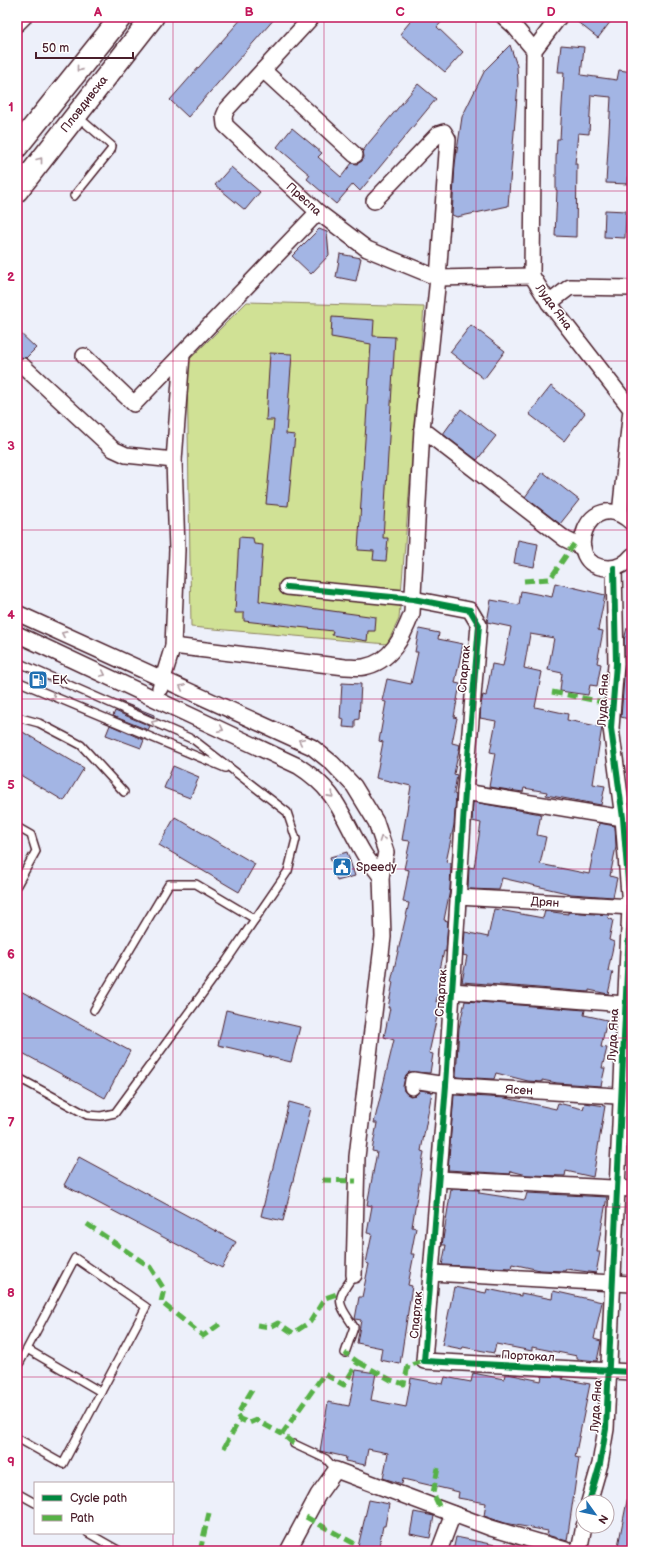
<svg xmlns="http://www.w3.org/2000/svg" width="649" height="1568" font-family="'Balsamiq Sans',sans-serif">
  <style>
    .built { fill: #d7def3 }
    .green { fill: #d0e195; stroke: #8d8060 }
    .building { fill: #a3b5e4; stroke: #4a1f2b }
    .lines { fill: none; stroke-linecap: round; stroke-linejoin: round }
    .lane-casing { stroke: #4a1f2b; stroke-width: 10 }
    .street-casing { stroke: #4a1f2b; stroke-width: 18 }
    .secondary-casing { stroke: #4a1f2b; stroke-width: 24 }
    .lane { stroke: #fff; stroke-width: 7 }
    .street { stroke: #fff; stroke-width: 15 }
    .secondary { stroke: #fff; stroke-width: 21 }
    .quiet { stroke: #57b146; stroke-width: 5; stroke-dasharray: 10 5; stroke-linecap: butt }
    .cycleway-casing { stroke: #fff; stroke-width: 8 }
    .cycleway { stroke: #00873e; stroke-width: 6 }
    .oneway { stroke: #ae9aa0 }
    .grid { fill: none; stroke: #c2185b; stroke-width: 1; stroke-opacity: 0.55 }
    .labels { text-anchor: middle; stroke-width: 3; stroke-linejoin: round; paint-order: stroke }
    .street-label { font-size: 12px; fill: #4a1f2b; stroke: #fff }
    .poi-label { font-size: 12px; fill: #4a1f2b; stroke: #fff; text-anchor: start }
    .neatline { fill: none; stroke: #c2185b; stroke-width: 1.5 }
    .grid-label { font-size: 13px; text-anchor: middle; font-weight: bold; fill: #c2185b }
  </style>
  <rect width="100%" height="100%" fill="#edf0fa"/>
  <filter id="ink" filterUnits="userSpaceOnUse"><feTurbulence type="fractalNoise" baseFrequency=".025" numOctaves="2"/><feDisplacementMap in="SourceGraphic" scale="8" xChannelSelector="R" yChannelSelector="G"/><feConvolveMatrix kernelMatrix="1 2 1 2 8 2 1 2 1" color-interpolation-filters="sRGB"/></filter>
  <g filter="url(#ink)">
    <!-- built -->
    <path class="built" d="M632 1008V1091L628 1090Z"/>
    <!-- green -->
    <path class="green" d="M247 302 424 307 399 619 387 644 191 627 187 362Z"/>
    <!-- building -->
    <g class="building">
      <path d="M243 17H276L188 117 170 100Z"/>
      <path d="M414 17H446L437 27 463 52 445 72 400 34Z"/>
      <path d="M571 17H614L598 38Z"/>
      <path d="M510 45 517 66 518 84 508 206 457 217 452 215 455 164 462 117 485 70Z"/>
      <path d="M561 45 584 47 581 75 617 80 619 70 632 72 631 129 628 184 606 183 611 97 591 95 589 134 578 133 575 164H577L576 237 555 236 557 190H556V159L557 139H560L564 72H558Z"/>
      <path d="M418 84 436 99 360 191 353 184 336 204 307 179 310 175 277 147 292 128 322 153 318 157 341 177 352 163 357 164 362 161 364 157 363 151 367 145Z"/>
      <path d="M231 167 260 192 245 210 215 185Z"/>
      <path d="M605 210 626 211 625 238 604 237Z"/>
      <path d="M319 229 327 232 329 255 311 274 292 256Z"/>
      <path d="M340 254 361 258 356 281 336 277Z"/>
      <path d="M332 317 374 320 373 336 395 337 383 538H388L386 561 373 560 374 551 358 550 371 344 331 337Z"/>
      <path d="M471 325 505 351 484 379 450 352Z"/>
      <path d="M17 330 36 348 26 358 21 357 17 359Z"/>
      <path d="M270 353 292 354 286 434 295 435 288 506 266 504 274 420H266Z"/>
      <path d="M551 386 585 413 564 441 529 414Z"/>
      <path d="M461 409 496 436 477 460 443 434Z"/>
      <path d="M543 472 579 500 560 524 525 497Z"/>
      <path d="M239 537 253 538 254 544 263 545 259 601 376 617 375 631H368L367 641 332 635 333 631 244 621V613H235Z"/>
      <path d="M518 540 538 544 534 567 514 563Z"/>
      <path d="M555 583 605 595 598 630 603 631 597 663 601 664 597 686 590 685 588 695 560 691 562 673 548 670 554 638 530 634 524 668 542 672 535 707 568 714 567 720 602 727 593 784 605 786 601 805 546 795 547 792 524 788 523 792 489 787 495 753 490 752 496 721 480 718 481 704 483 695 486 696 492 664 503 666 511 627 487 622 491 600 519 605 521 591 552 597Z"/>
      <path d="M627 628H632V720L621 717 625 665 624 640Z"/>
      <path d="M419 629 439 633 438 639 463 644 455 683 460 684 454 717 457 718 452 743 460 745 454 774 457 775 454 794 456 795 454 825 446 862 451 863 450 890 444 920 448 921 446 952 444 951 439 974H442L436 1002 440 1003 429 1053 433 1054 430 1073 409 1072 406 1075 403 1086 404 1091 410 1096 416 1095 420 1090 432 1092 421 1151 424 1152 412 1227 416 1228 411 1254H414L408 1285 412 1286 400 1364 380 1360 382 1348 357 1343 361 1320 355 1319 359 1297H362L369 1264 366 1263 372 1234 367 1233 372 1206 367 1205 377 1152 372 1151 377 1123H374L394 1040 384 1037 390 1008H388L393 982H391L409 903 403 902 409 870 404 869 410 841 402 840 411 786 376 778 383 742 379 741 386 702 382 701 387 679 411 684 418 652H415Z"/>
      <path d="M342 683 361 684 359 719 355 720V728L343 727 344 719 340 718Z"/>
      <path d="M119 701 154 715V717Z"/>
      <path d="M115 711 150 726 148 730 113 716Z"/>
      <path d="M110 725 144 740 141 748 106 735Z"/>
      <path d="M21 731 84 768 64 801 17 773V738Z"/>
      <path d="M173 766 199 777 190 798 164 788Z"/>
      <path d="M473 802 541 814 537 835 546 837 540 864 589 874 599 823 615 826 616 847 610 876 617 878 613 897 571 894 502 878 499 890 468 889 469 867 474 868 481 823 472 821Z"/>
      <path d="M175 817 255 864 239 892 159 845Z"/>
      <path d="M347 852 355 876 337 881 330 857Z"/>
      <path d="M494 909 543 918 545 911 568 914V912L609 915 608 918 613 920 609 940 614 942 608 971 613 972 608 994 589 990V992L462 982 467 956 463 955 465 932 488 937Z"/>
      <path d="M17 989 130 1051 105 1098 17 1050Z"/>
      <path d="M465 1001 585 1010 584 1015 607 1020 601 1047 607 1048 602 1068H605L601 1086 557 1083 542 1080V1082L528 1081 496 1073 494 1079 456 1077 459 1028Z"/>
      <path d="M226 1010 300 1027 291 1062 218 1045Z"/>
      <path d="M454 1095 505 1098 556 1109 558 1103 583 1109 585 1103 605 1106 593 1177 566 1171 565 1176 527 1175 511 1171 510 1174 448 1170Z"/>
      <path d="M289 1102 311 1108 283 1221 261 1216Z"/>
      <path d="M79 1157 236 1242 222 1268 64 1185Z"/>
      <path d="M451 1189 479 1190V1193L525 1200 527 1193 607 1197 597 1252H600L596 1273 566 1269 565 1271 540 1270 512 1264 511 1268 442 1265 446 1245H442L443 1239Z"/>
      <path d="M454 1287 486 1293 487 1289 521 1296V1293L552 1299 553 1291 602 1302 594 1339 601 1341 597 1361 577 1359V1356L532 1347V1351L496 1344 494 1353 463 1347 462 1349 442 1345Z"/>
      <path d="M356 1370 376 1373 371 1400 406 1407 411 1378 443 1384 445 1377 471 1382 473 1373 504 1379 505 1374H508L541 1381 542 1376 563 1377 562 1379 590 1384 575 1457 579 1458 567 1541 547 1535 548 1531 505 1523 484 1516 486 1503 458 1498 459 1492 403 1479 402 1484 383 1478 388 1453 368 1449 365 1465 345 1461 346 1457 320 1451 328 1402 349 1406Z"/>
      <path d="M628 1496H632V1551H617Z"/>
      <path d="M369 1500 389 1504 385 1526H383L378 1551H357Z"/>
      <path d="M414 1512 434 1516 430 1538 410 1534Z"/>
      <path d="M456 1537 500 1546V1551H453Z"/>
    </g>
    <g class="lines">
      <defs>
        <g id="lane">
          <path d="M74 196 111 150 112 146 77 116"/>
          <path d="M17 662 194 740 287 812 296 839 288 871 227 960 115 1113 101 1116 87 1115 17 1077"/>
          <path d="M17 681 225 768"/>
          <path d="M17 717 39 723 81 745 124 792"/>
          <path d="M17 827 31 835 36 851 17 885"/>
          <path d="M94 1010 169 884H196L255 919"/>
          <path d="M345 1353 354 1327C337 1301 335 1301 354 1275"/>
          <path d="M17 1368 75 1258 146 1307 101 1392 27 1349"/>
          <path d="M17 1438 63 1464 101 1392"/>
          <path d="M294 1444 326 1459 336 1470"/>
          <path d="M17 1493 35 1503"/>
          <path d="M88 1533 118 1550"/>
        </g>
        <g id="street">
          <path d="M312 17 227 109 224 116 225 125 318 212 367 249 438 278 532 276"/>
          <path d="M504 17 514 26 534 50"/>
          <path d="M559 17 534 50 532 276 549 303 631 409 620 514"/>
          <path d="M17 24 24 17"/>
          <path d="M263 70 355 155"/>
          <path d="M549 303 570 287 632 288"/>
          <path d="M84 356 134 404 318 212"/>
          <path d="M23 366 113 449 126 455 174 460"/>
          <path d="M422 429 565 539 583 548"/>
          <path d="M632 523C588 482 559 567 608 568 618 568 626 564 632 556"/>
          <path d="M287 587 413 599 470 610 479 625 465 792 446 1085 424 1361 632 1372"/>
          <path d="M17 613 312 747 332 763 354 786 376 822 386 852 381 877 383 937 357 1157 354 1275"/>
          <path d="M17 634 298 766C339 792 341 816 364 854 369 862 376 869 381 877"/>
          <path d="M173 646 345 667C351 667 358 668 364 667 391 662 403 637 412 613L422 429 438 278 448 139 444 132 438 134 374 201"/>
          <path d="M160 688 173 646 177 550 174 460 182 355"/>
          <path d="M465 792 623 818 632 815"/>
          <path d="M458 897 632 907"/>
          <path d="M452 991 625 1004"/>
          <path d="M412 1087 413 1080 446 1085 632 1097"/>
          <path d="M439 1179 632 1189"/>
          <path d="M431 1273 632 1284"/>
          <path d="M589 1502 600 1464 606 1429 630 907 623 818 611 728 616 664 614 568"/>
          <path d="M288 1551 318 1495 336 1470 491 1528 569 1551"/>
          <path d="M439 1551 453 1514"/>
          <path d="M579 1551 584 1526"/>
        </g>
        <g id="secondary">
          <path d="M17 147 121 17"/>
          <path d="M17 191 153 17"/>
        </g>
      </defs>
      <!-- lane casing -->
      <use href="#lane" class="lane-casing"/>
      <!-- street casing -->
      <use href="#street" class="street-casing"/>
      <!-- secondary casing -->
      <use href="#secondary" class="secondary-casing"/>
      <!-- lane -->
      <use href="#lane" class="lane"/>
      <!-- street -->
      <use href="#street" class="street"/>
      <!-- secondary -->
      <use href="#secondary" class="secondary"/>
      <!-- quiet -->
      <g class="quiet">
        <path d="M524 581 550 579 574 544"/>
        <path d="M552 692 613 704"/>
        <path d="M322 1180 356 1181"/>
        <path d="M87 1224 150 1267 164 1289 161 1302 203 1336 220 1324"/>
        <path d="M257 1325 270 1327 278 1323 293 1333 310 1322 325 1298 340 1293"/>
        <path d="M358 1362 391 1380 404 1384 408 1366 424 1361"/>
        <path d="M252 1390 237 1415 240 1419 249 1423 256 1420 282 1434"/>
        <path d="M294 1444 282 1434 324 1374 344 1385 358 1362 345 1353"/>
        <path d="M224 1448 240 1419"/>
        <path d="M438 1468 433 1493 441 1510"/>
        <path d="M306 1517 355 1544"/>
        <path d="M118 1550 120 1551"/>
        <path d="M200 1551 209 1513"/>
      </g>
      <defs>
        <g id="cycleway">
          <path d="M287 587 413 599 470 610 479 625 465 792 446 1085 424 1361 632 1372"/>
          <path d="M589 1502 600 1464 606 1429 630 907 623 818 611 728 616 664 614 568"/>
        </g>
      </defs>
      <!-- cycleway casing -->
      <use href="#cycleway" class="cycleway-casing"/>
      <!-- cycleway -->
      <use href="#cycleway" class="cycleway"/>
    </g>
    <!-- one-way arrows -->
    <defs><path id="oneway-chevron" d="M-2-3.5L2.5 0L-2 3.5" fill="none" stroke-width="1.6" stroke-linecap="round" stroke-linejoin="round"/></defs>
    <g class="oneway">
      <use href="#oneway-chevron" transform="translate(79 69) rotate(129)"/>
      <use href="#oneway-chevron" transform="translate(40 160) rotate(-52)"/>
      <use href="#oneway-chevron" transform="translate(64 634) rotate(-156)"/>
      <use href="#oneway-chevron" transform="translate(103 674) rotate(25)"/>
      <use href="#oneway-chevron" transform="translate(182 687) rotate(-155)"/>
      <use href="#oneway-chevron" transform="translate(53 696) rotate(23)"/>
      <use href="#oneway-chevron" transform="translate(154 723) rotate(-156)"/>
      <use href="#oneway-chevron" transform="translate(221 729) rotate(26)"/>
      <use href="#oneway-chevron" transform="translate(301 741) rotate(-155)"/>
      <use href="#oneway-chevron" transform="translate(331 795) rotate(48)"/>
      <use href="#oneway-chevron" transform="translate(382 839) rotate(-110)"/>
    </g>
  </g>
  <!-- grid -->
  <path class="grid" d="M173 17V1551M324 17V1551M476 17V1551M17 191H632M17 361H632M17 530H632M17 699H632M17 869H632M17 1038H632M17 1207H632M17 1377H632"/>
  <!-- icons -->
  <defs>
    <symbol id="fuel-square" viewBox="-11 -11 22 22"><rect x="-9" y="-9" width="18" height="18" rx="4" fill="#1f6fb2" stroke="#fff"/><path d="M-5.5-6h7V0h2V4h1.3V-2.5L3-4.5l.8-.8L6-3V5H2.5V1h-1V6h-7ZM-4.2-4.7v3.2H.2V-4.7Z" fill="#fff"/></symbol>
    <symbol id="civic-square" viewBox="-11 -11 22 22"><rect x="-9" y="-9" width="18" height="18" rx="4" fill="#1f6fb2" stroke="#fff"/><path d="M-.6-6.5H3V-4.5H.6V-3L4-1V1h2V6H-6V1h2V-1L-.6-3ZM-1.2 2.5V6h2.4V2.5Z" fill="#fff"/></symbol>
  </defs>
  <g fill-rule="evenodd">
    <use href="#fuel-square" x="27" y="669" width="22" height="22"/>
    <use href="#civic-square" x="331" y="856" width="22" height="22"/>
  </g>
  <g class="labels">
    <!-- street labels -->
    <g class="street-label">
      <text transform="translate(84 104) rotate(-52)" y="4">Пловдивска</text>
      <text transform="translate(304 199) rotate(42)" y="4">Преспа</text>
      <text transform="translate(554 307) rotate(54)" y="4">Луда Яна</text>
      <text transform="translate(464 669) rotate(-85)" y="4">Спартак</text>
      <text transform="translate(603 700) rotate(-87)" y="4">Луда Яна</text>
      <text transform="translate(545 902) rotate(4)" y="4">Дрян</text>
      <text transform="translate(441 993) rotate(-86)" y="4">Спартак</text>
      <text transform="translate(613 1035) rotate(-87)" y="4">Луда Яна</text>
      <text transform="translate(519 1090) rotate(3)" y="4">Ясен</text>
      <text transform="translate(416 1315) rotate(-85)" y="4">Спартак</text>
      <text transform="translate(528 1356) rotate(3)" y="4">Портокал</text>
      <text transform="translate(596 1406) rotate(-86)" y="4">Луда Яна</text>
    </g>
    <!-- poi labels -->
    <g class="poi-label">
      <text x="52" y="684">ЕК</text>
      <text x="356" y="871">Speedy</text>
    </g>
  </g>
  <!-- margin -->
  <rect width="649" height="1568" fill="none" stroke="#fff" stroke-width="44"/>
  <!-- legend -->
  <rect x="34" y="1482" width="140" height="52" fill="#ffffff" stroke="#b7a5aa"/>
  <rect x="42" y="1495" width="20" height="6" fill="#00873e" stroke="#b7a5aa"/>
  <text x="70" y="1502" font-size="12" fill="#4a1f2b">Cycle path</text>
  <rect x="42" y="1515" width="20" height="6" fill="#57b146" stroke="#b7a5aa"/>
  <text x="70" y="1522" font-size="12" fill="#4a1f2b">Path</text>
  <!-- north arrow -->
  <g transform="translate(595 1514) rotate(123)"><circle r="19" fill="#ffffff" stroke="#b7a5aa"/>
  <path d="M0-3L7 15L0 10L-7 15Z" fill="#1f6fb2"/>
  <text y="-6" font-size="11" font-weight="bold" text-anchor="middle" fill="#4a1f2b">N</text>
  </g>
  <!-- scale -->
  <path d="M36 52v6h97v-6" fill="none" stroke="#4a1f2b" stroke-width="2"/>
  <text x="42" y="52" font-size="12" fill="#4a1f2b" stroke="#ffffff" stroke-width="3" paint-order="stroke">50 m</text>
  <rect x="22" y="22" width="605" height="1524" class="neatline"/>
  <g class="grid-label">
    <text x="98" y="16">A</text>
    <text x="249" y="16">B</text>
    <text x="400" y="16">C</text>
    <text x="551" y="16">D</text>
    <text x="11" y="111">1</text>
    <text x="11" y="281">2</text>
    <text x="11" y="450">3</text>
    <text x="11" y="619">4</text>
    <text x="11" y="789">5</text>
    <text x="11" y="958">6</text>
    <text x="11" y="1127">7</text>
    <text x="11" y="1297">8</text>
    <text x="11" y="1466">9</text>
  </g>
</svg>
